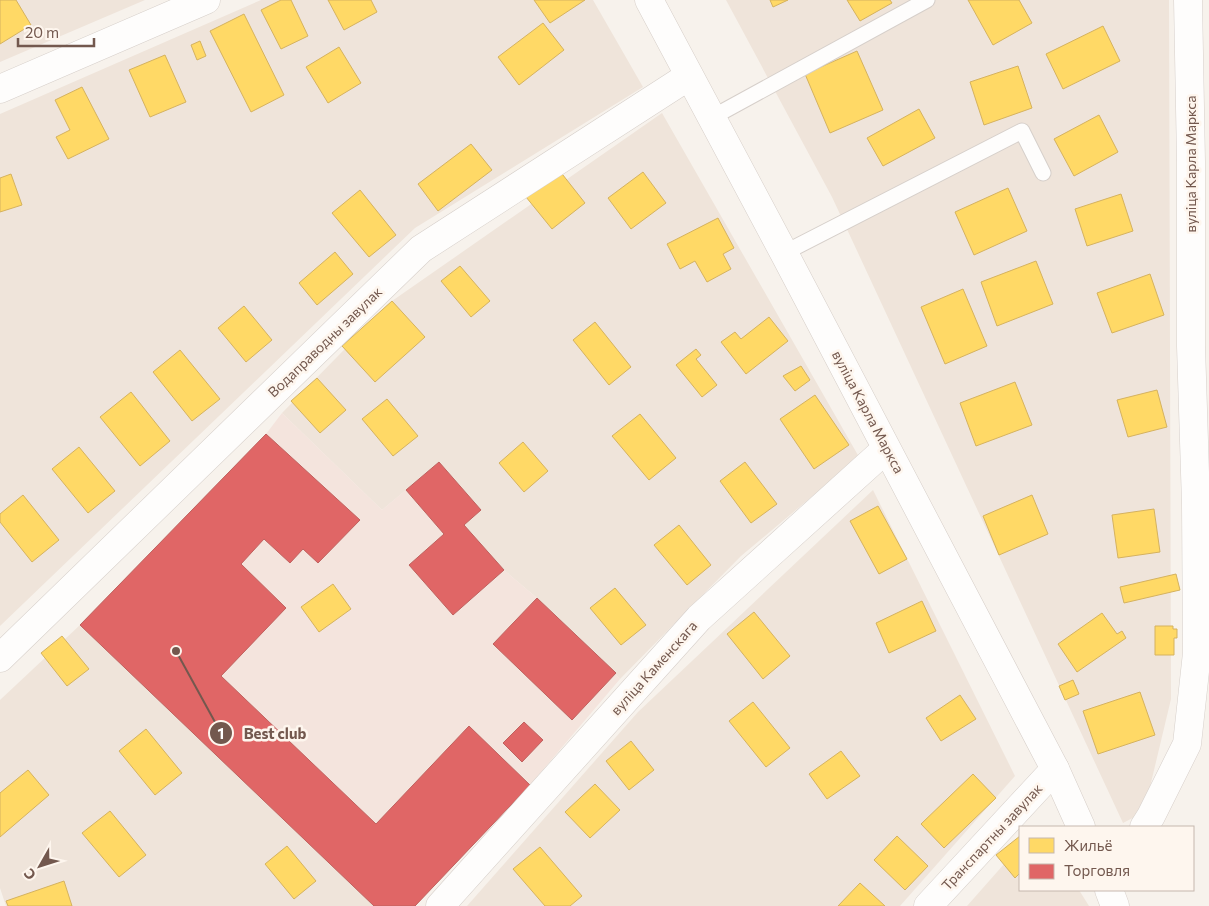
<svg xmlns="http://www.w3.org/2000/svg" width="1209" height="906" font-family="Commissioner,sans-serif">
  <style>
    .residential { fill: #efe4da }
    .commercial { fill: #f4e4dd }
    .homes { fill: #ffd966; stroke: #d5b25f }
    .shops { fill: #e06666; stroke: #bf625f }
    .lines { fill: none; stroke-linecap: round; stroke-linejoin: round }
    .service-casing { stroke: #d6cfca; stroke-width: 17 }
    .minor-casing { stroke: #d6cfca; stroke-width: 29 }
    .secondary-casing { stroke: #d6cec8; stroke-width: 29 }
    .service { stroke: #fefdfc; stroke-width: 15 }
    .minor { stroke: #fefdfc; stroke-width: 28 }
    .secondary { stroke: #fefdfc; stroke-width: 28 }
    .labels { text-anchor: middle; stroke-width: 5; stroke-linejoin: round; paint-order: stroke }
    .street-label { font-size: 14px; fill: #73584e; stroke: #fef6ee }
    .leader { fill: none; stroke: #73584e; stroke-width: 2 }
    .callout-dot { fill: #73584e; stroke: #fef6ee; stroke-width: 2 }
    .mark-label { font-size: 15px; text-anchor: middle; font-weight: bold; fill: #fff }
    .callout-label { font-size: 15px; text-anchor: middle; font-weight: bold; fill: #73584e; stroke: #fef6ee; stroke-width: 5; stroke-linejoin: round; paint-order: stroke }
  </style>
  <rect width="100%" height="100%" fill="#f7f2ec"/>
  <!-- residential -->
  <g class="residential">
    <path d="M0 0H145L0 62Z"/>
    <path d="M261 0H593L643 87 415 228 0 626V114Z"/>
    <path d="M726 0H1169L1171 699 1144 812 1123 823 832 197Z"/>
    <path d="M662 113 859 457 741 556 620 679 537 598 504 570 464 525 481 510 406 490 382 510 282 413 392 301Z"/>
    <path d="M873 490 1015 776 900 906H467L638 712Z"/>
    <path d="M80 625 374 906H6L0 888V700Z"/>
    <path d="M1020 846V890H1079L1089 906H967Z"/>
  </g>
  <!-- commercial -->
  <path class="commercial" d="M282 413 382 510 439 462 481 510 465 525 504 570 537 598 620 679 530 785 415 906H374L80 625 266 434Z"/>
  <!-- homes -->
  <g class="homes">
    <path d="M0 0H16L31 25 0 44Z"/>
    <path d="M281 0H291L308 36 281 49 261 10Z"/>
    <path d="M328 0H371L377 12 344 30Z"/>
    <path d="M534 0H585L550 23Z"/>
    <path d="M770 0H788L773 7Z"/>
    <path d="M847 0H890L892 3 860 21Z"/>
    <path d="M968 0H1019L1032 23 993 45Z"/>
    <path d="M244 14 284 95 251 112 210 31Z"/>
    <path d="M543 23 564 50 519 85 498 57Z"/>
    <path d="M1103 26 1120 61 1063 89 1046 54Z"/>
    <path d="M200 41 206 56 197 60 191 45Z"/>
    <path d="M339 47 361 83 328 103 306 67Z"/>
    <path d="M857 51 883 110 830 133 805 74Z"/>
    <path d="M165 55 186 102 150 117 129 70Z"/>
    <path d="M1018 66 1032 108 984 125 970 82Z"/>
    <path d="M82 87 109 139 68 159 56 137 70 130 55 100Z"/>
    <path d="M919 109 935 138 883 166 867 138Z"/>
    <path d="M1099 115 1118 152 1074 176 1054 139Z"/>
    <path d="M471 144 492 170 438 211 418 184Z"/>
    <path d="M559 170 585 203 552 229 526 197Z"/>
    <path d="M643 172 666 203 631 229 608 198Z"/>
    <path d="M11 174 22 205 0 212V178Z"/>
    <path d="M1008 188 1027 231 974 255 955 212Z"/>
    <path d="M360 190 396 235 369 257 332 213Z"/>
    <path d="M1121 194 1133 231 1087 246 1075 209Z"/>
    <path d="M718 218 734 248 723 254 731 269 707 282 695 261 680 269 667 244Z"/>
    <path d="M335 252 353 274 317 305 299 283Z"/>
    <path d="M1036 261 1053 304 997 326 981 282Z"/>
    <path d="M460 266 490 301 471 317 441 281Z"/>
    <path d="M1150 274 1164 315 1112 333 1097 293Z"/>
    <path d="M963 289 987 346 945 364 921 307Z"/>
    <path d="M392 301 425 337 375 382 342 346Z"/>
    <path d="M244 306 272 340 246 362 218 328Z"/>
    <path d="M769 317 788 341 746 374 721 342 735 332 741 339Z"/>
    <path d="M595 322 631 367 609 385 573 340Z"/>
    <path d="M696 349 701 355 696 359 717 385 702 397 676 365Z"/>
    <path d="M180 350 220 399 192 421 153 372Z"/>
    <path d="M801 366 810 380 795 391 783 376Z"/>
    <path d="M317 378 346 410 320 433 291 401Z"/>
    <path d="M1015 382 1032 425 976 446 960 403Z"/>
    <path d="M1157 390 1167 427 1128 437 1117 400Z"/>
    <path d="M131 392 170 441 140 466 100 417Z"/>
    <path d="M815 395 849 445 814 469 780 419Z"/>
    <path d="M387 399 418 436 393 456 362 419Z"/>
    <path d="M640 414 676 458 649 480 612 436Z"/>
    <path d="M523 442 548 471 524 492 499 463Z"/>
    <path d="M79 447 115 491 88 513 52 469Z"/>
    <path d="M745 462 777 504 751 523 720 481Z"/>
    <path d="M23 495 59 540 32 562 0 522V514Z"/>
    <path d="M1032 495 1048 534 999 555 983 516Z"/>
    <path d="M878 506 907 559 879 574 850 521Z"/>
    <path d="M1154 509 1160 552 1118 558 1112 515Z"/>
    <path d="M679 525 711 565 687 585 654 545Z"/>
    <path d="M1176 574 1180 590 1124 603 1120 587Z"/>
    <path d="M333 584 351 609 319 632 301 607Z"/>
    <path d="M615 588 646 625 621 645 590 608Z"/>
    <path d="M922 601 936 631 889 653 876 623Z"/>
    <path d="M754 612 790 656 763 679 727 634Z"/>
    <path d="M1102 613 1117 634 1122 631 1126 638 1077 672 1058 644Z"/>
    <path d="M1155 626H1173V629H1177V638H1174V655H1155Z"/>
    <path d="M62 636 89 669 67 686 41 653Z"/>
    <path d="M1073 680 1079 694 1065 700 1059 686Z"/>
    <path d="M1140 692 1155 735 1098 754 1083 711Z"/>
    <path d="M960 695 976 719 941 741 926 718Z"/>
    <path d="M753 702 790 748 766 767 729 721Z"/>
    <path d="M146 729 182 773 155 795 119 751Z"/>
    <path d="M631 741 654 770 629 790 606 761Z"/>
    <path d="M841 751 860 776 827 799 809 774Z"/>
    <path d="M28 770 49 795 0 837V793Z"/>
    <path d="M973 774 996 798 944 848 921 824Z"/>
    <path d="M595 784 620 810 590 838 565 812Z"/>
    <path d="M110 811 146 855 119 877 82 833Z"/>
    <path d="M897 836 928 866 905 890 874 860Z"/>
    <path d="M1020 836V873L1015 878 996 855Z"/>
    <path d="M287 846 316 881 294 899 265 864Z"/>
    <path d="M540 847 582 896 570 906H545L513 869Z"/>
    <path d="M64 881 72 906H8L6 901Z"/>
    <path d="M860 883 885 906H838Z"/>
  </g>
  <!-- shops -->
  <g class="shops">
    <path d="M266 434 360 520 318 563 303 549 290 563 264 539 241 564 286 608 221 676 376 824 469 726 530 785 415 906H374L80 625Z"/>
    <path d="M439 462 481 510 464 525 504 570 453 615 409 565 444 534 406 490Z"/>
    <path d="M537 598 616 673 572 720 493 644Z"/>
    <path d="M524 722 543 740 522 762 503 743Z"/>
  </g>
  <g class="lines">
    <defs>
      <g id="service">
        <path d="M711 118 927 0"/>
        <path d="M784 253 1022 131 1043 173"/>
      </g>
      <g id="minor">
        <path d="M0 89 206 0"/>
        <path d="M0 658 421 249 689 76"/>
        <path d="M1144 827 1151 816 1187 744 1197 653 1196 504 1191 346V162L1188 0"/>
        <path d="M440 906 699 618 886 449"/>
        <path d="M928 906 1055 769"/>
      </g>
      <g id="secondary">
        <path d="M649 0 784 253 1055 769 1081 827"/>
        <path d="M1109 890 1115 906"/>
      </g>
    </defs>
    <!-- service casing -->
    <use href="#service" class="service-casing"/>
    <!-- minor casing -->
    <use href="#minor" class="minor-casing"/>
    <!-- secondary casing -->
    <use href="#secondary" class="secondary-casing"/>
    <!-- service -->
    <use href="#service" class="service"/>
    <!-- minor -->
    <use href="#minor" class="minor"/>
    <!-- secondary -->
    <use href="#secondary" class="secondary"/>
  </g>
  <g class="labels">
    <!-- street labels -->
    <g class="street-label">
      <text transform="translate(1191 164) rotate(-90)" y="5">вуліца Карла Маркса</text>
      <text transform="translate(325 342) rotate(-44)" y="5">Водаправодны завулак</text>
      <text transform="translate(868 412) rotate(62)" y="5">вуліца Карла Маркса</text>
      <text transform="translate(654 668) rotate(-48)" y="5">вуліца Каменскага</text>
      <text transform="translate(992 837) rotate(-47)" y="5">Транспартны завулак</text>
    </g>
  </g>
  <!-- callouts -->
  <path class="leader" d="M176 651L221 733"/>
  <g class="callout-dot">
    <circle cx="176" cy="651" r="5"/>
    <circle cx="221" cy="733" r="12"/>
  </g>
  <g class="mark-label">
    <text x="221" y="739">1</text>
  </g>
  <g class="callout-label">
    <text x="275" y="739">Best club</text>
  </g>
  <!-- legend -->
  <rect x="1019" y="826" width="175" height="65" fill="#fef6ee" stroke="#c6b7ae"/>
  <rect x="1029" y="838" width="25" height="15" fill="#ffd966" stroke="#c6b7ae"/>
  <text x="1064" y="851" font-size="15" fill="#73584e">Жильё</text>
  <rect x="1029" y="864" width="25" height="15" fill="#e06666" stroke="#c6b7ae"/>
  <text x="1064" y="876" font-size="15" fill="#73584e">Торговля</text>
  <!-- north arrow -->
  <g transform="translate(40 866) rotate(231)" stroke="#fef6ee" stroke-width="4" paint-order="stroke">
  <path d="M0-4L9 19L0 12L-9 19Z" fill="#73584e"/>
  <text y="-8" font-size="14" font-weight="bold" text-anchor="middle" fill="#73584e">С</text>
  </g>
  <!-- scale -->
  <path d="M18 38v8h76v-8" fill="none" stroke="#73584e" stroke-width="2.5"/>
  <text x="25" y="38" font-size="15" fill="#73584e" stroke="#fef6ee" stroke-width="4" paint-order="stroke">20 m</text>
</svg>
